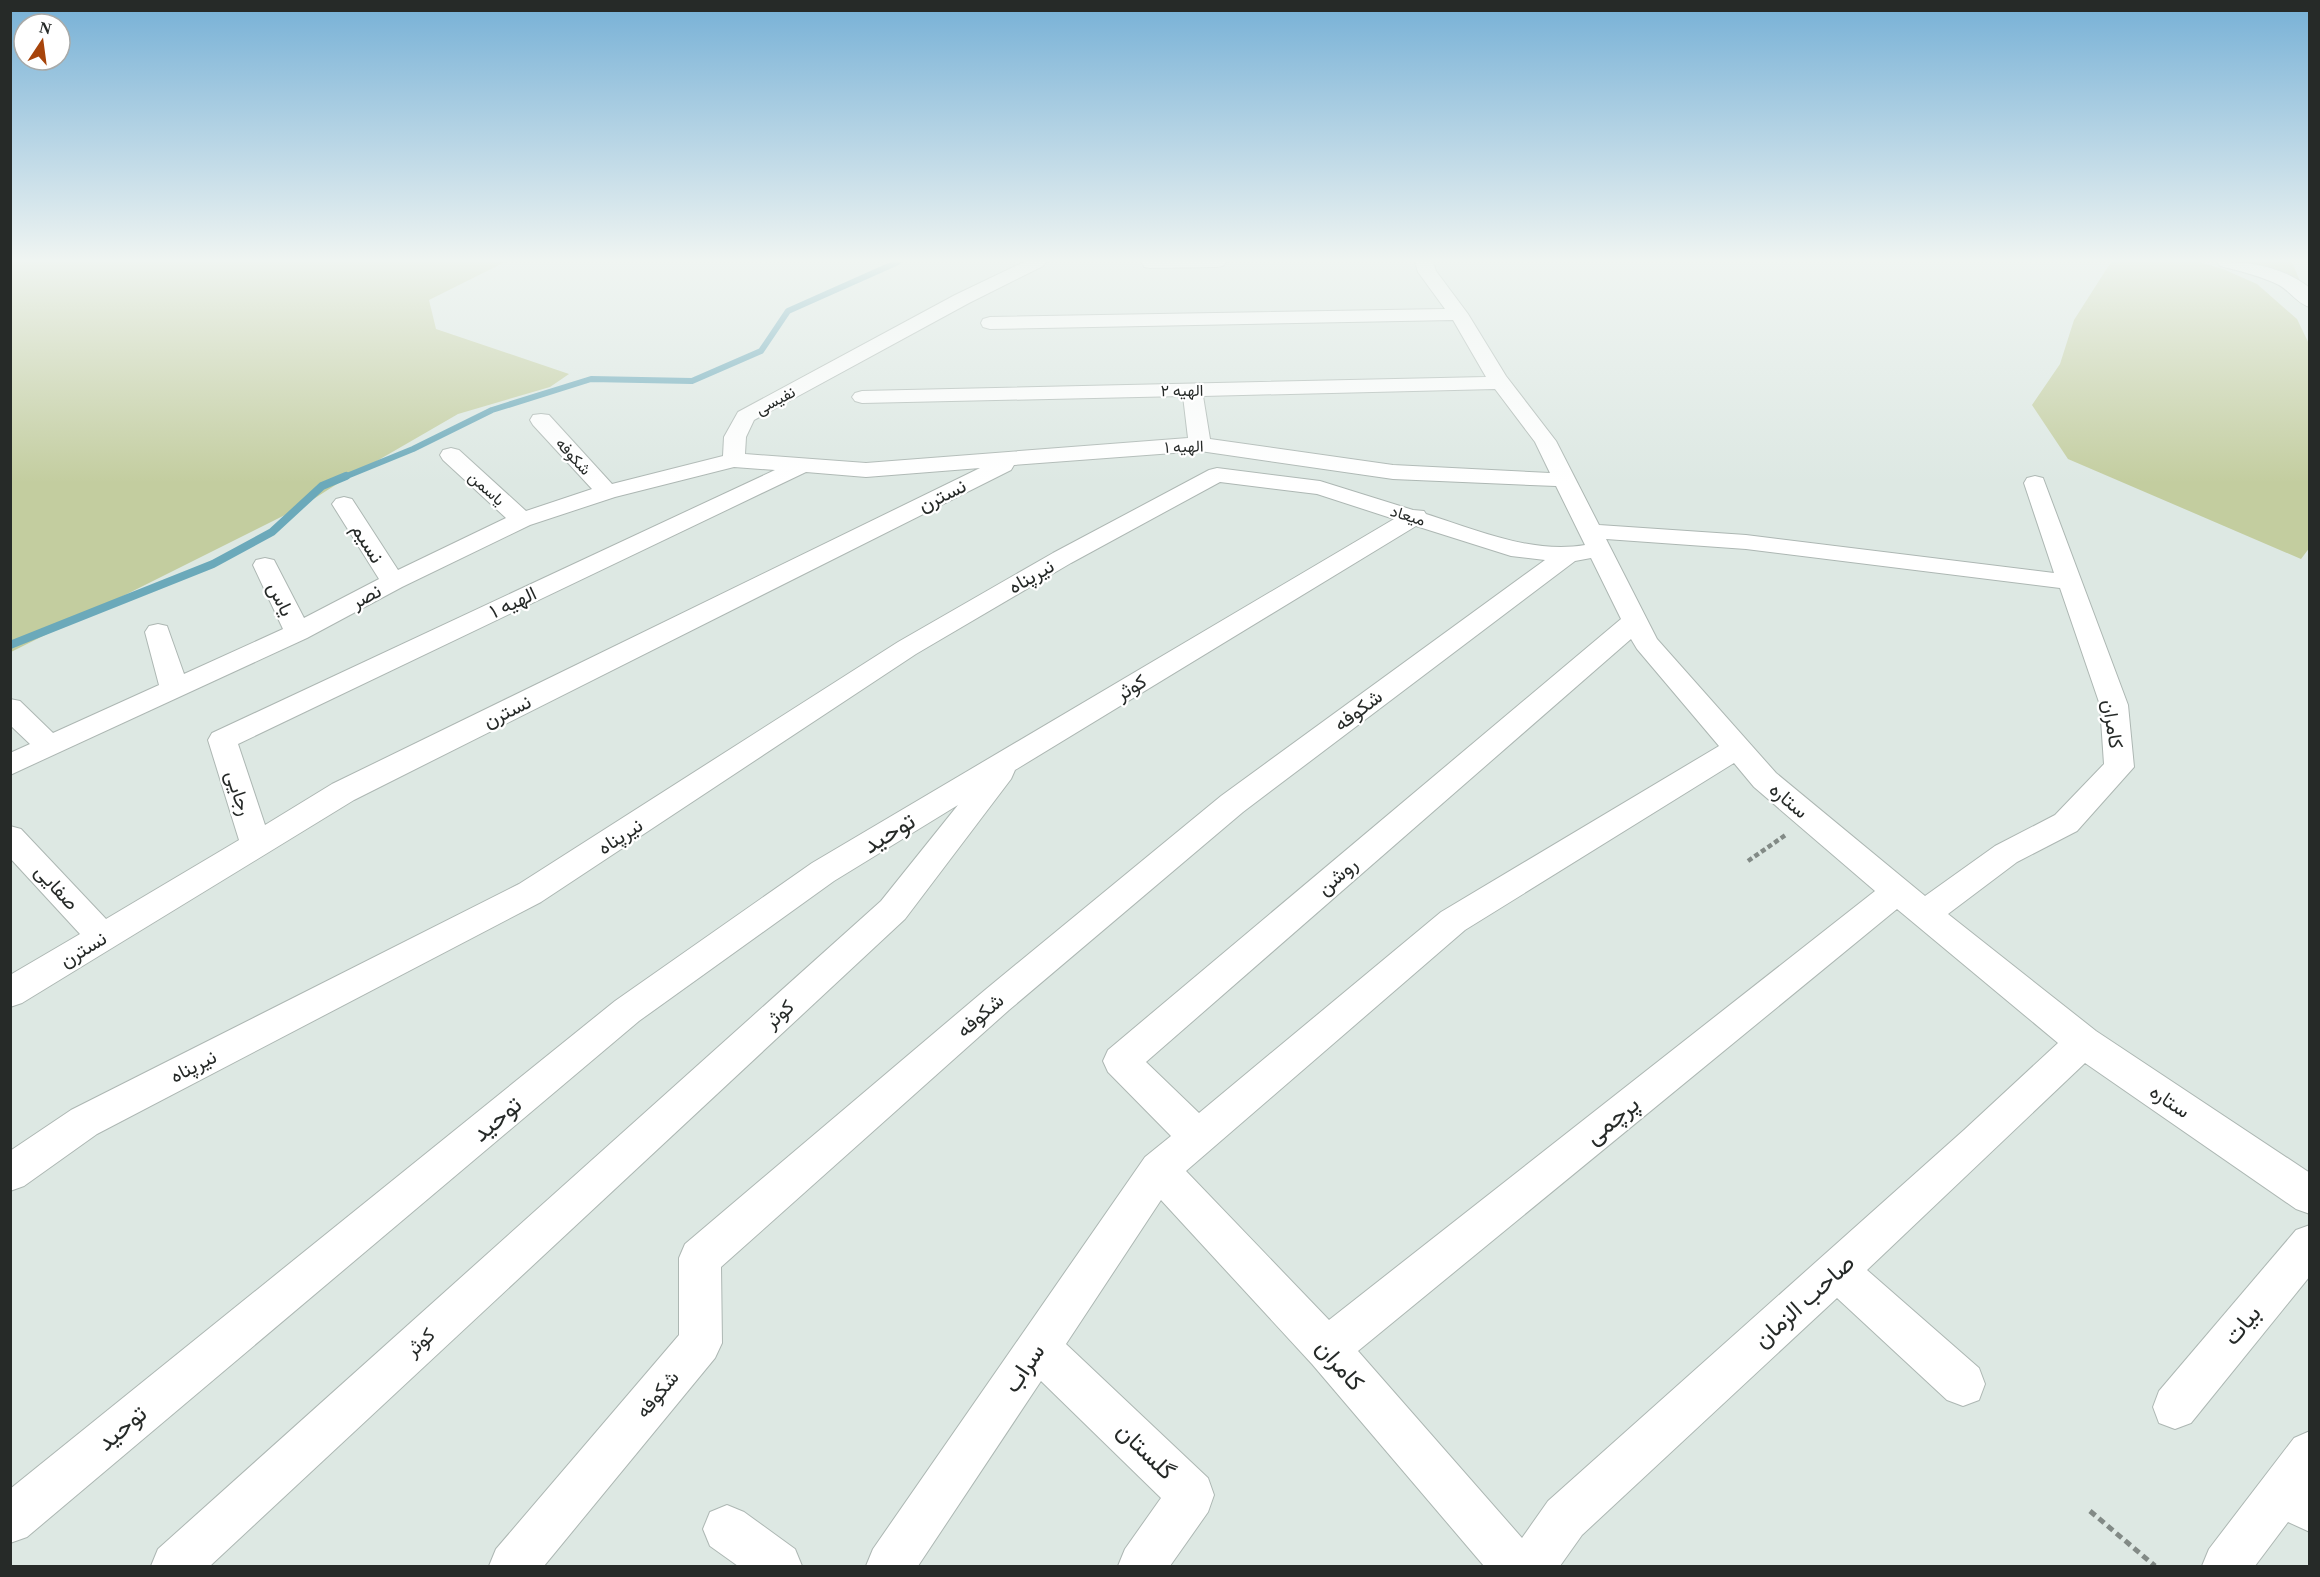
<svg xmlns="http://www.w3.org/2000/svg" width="2320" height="1577" font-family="'Times New Roman',Vazirmatn,serif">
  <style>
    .green { fill: #c3cd9f }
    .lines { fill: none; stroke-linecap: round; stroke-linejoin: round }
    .stream-far1 { stroke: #6ba9ba; stroke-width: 6 }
    .stream { stroke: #6ba9ba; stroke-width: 8 }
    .minor-casing { stroke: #adb7b3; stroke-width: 2 }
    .highway-casing { stroke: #adb7b3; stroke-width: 2 }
    .path-far1 { stroke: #828a86; stroke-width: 4.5; stroke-dasharray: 5 3; stroke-linecap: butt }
    .path { stroke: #828a86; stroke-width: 5; stroke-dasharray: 7 4.5; stroke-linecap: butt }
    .minor { fill: #fff; fill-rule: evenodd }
    .highway { fill: #fff; fill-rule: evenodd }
    .labels { text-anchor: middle; stroke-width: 4.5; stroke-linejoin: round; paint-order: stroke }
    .far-street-label { font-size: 16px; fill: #262a28; stroke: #fff }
    .street-label { font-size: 20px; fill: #262a28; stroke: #fff }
    .near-street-label { font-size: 24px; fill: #262a28; stroke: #fff }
  </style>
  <rect width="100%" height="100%" fill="#dde8e3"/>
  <!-- green -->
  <g class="green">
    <path d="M11 262H505L429 300 436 329 569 374 550 387 458 414 337 484 301 507 11 652Z"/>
    <path d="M2111 262H2199L2223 269 2257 284 2297 319 2310 346V547L2301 559 2068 459 2032 405 2060 364 2074 320Z"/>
    <path d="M2245 262H2292L2302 286 2276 273Z"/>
  </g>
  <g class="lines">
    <!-- stream-far1 -->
    <path class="stream-far1" d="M342 478 413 449 492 410 591 379 692 381 761 351 788 311 898 262"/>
    <!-- stream -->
    <path class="stream" d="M10 645 213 564 272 532 322 486 346 476"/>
    <defs>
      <g id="minor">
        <path d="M1024 262H1046L1043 266 969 303 754 420 746 437 745 454 866 463 1188 438 1183 396 862 403 855 401 852 397 855 393 862 391 1486 377 1453 320 990 329 983 327 981 323 983 319 990 317 1445 309 1418 272 1415 262H1433L1436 271 1468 314 1506 376 1556 441 1599 525 1746 535 2054 573 2024 483 2027 478 2035 476 2043 478 2128 705 2134 767 2077 831 2017 862 1948 914 2096 1031 2310 1173V1214L2296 1209 2085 1063 1867 1270 1979 1368 1985 1384 1979 1400 1963 1406 1947 1400 1837 1298 1582 1535 1560 1566H1484L1312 1364 1161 1200 1066 1344 1208 1478 1214 1495 1208 1512 1170 1566H1118L1125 1549 1161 1498 1041 1381 918 1566H866L873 1549 1145 1157 1171 1136 1108 1072 1103 1061 1108 1050 1621 619 1591 558 1575 561 1243 812 1009 1010 721 1267 722 1343 715 1358 544 1566H489L496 1549 679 1335V1258L685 1244 985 990 1221 796 1545 560 1511 556 1416 526 1015 770 1011 779 905 919 210 1566H151L158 1549 881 901 958 805 834 881 639 1021 27 1537 10 1543V1489L615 1001 812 863 1394 519 1317 494 1220 482 1071 563 916 654 541 902 97 1134 24 1186 10 1191V1151L71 1110 519 884 898 642 1053 553 1209 470 1217 468 1320 481 1413 510 1424 511 1426 514C1477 530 1531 554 1585 545L1556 486 1393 479 1200 451 1014 465 1011 470 354 800 22 1003 10 1007V975L80 934 10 858V826L21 829 106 919 239 840 208 740 212 733 775 470 734 467 615 497 530 525 402 587 307 638 10 775V753L30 744 10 725V699L20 701 53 733 159 685 145 632 149 626 158 624 167 626 184 674 283 629 253 565 256 560 265 558 274 560 304 618 379 579 332 504 336 499 344 497 352 499 398 570 506 518 443 460 440 455 443 450 451 448 459 450 526 511 592 489 533 425 530 420 533 415 541 414 549 415 612 484 723 456 724 437 738 412 955 295ZM1495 389 1535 442 1550 473 1393 465 1210 439 1203 396ZM980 468 332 784 265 825 238 744 806 472 866 477ZM1606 539 1746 549 2060 588 2100 705 2104 764 2055 815 1995 846 1925 896 1776 773 1657 639ZM1631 639 1637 649 1719 746 1441 912 1199 1113 1146 1062ZM1734 763 1754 787 1875 891 1329 1320 1186 1171 1465 930ZM1897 909 2058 1043 1964 1130 1548 1501 1522 1538 1358 1351Z"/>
        <path d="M1142 262H1226L1223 266 1217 267 1150 268 1144 267Z"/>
        <path d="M2310 1225V1276L2191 1423 2175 1429 2159 1423 2153 1407 2159 1391 2296 1230Z"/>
        <path d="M2310 1431V1532L2288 1522 2255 1566H2202L2209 1549 2294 1438Z"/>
        <path d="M727 1505 744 1512 795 1549 802 1566H738L710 1546 703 1529 710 1512Z"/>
      </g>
      <path id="highway" d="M2217 262C2250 261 2283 267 2310 288V307C2298 304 2290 291 2279 285 2261 276 2240 271 2220 266Z"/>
    </defs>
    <!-- minor casing -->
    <use href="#minor" class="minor-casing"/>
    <!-- highway casing -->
    <use href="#highway" class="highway-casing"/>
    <!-- path-far1 -->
    <path class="path-far1" d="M1748 861 1787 834"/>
    <!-- path -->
    <path class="path" d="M2090 1511 2155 1566"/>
    <!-- minor -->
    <use href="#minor" class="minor"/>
    <!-- highway -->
    <use href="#highway" class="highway"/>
  </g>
  <!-- sky -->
  <linearGradient id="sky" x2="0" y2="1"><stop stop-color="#76b0d6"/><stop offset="0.54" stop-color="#f0f5f2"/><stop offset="1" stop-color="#f0f5f2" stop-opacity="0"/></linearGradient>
  <rect width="2320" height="483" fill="url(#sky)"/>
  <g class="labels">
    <!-- far-street labels -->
    <g class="far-street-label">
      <text transform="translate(1182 390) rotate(-1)" y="6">الهیه ۲</text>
      <text transform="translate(775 400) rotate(-28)" y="6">نفیسی</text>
      <text transform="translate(1184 446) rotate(-2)" y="6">الهیه ۱</text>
      <text transform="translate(574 456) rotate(48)" y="6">شکوفه</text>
      <text transform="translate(487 488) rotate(42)" y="6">یاسمن</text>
      <text transform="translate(1408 515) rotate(17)" y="6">میعاد</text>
    </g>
    <!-- street labels -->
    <g class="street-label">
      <text transform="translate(942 495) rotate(-26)" y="7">نسترن</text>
      <text transform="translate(368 543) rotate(58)" y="7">نسیم</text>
      <text transform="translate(1031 576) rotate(-30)" y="7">نیرپناه</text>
      <text transform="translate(366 596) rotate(-28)" y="7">نصر</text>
      <text transform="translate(281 599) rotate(64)" y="7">یاس</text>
      <text transform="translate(513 602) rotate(-25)" y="7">الهیه ۱</text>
      <text transform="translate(1131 687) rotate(-31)" y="7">کوثر</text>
      <text transform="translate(1358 710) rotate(-37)" y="7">شکوفه</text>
      <text transform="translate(507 711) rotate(-26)" y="7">نسترن</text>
      <text transform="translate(2113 724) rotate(81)" y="7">کامران</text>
      <text transform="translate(239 793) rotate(72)" y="7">رجایی</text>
      <text transform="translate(1789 800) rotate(40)" y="7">ستاره</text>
      <text transform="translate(620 836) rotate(-33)" y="7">نیرپناه</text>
      <text transform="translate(1337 876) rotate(-41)" y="7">روشن</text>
      <text transform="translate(57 887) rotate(47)" y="7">صفایی</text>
      <text transform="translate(83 949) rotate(-31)" y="7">نسترن</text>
      <text transform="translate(779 1014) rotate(-42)" y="7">کوثر</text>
      <text transform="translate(980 1015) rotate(-41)" y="7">شکوفه</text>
      <text transform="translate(193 1066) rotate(-27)" y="7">نیرپناه</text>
      <text transform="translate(2170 1101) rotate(34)" y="7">ستاره</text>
      <text transform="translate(420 1342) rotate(-42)" y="7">کوثر</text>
      <text transform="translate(657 1394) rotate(-50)" y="7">شکوفه</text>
    </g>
    <!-- near-street labels -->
    <g class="near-street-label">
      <text transform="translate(889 833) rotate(-31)" y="8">توحید</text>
      <text transform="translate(497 1119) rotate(-40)" y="8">توحید</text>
      <text transform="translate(1612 1120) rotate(-39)" y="8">پرچمی</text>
      <text transform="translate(1804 1301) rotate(-42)" y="8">صاحب الزمان</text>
      <text transform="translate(2242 1325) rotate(-50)" y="8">بیات</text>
      <text transform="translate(1340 1365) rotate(49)" y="8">کامران</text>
      <text transform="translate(1024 1368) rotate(-56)" y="8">سراب</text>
      <text transform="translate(122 1428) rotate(-40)" y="8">توحید</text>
      <text transform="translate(1146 1451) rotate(44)" y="8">گلستان</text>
    </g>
  </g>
  <!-- border -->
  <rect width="2320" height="1577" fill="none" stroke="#262a28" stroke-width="24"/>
  <!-- north arrow -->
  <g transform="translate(42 42) rotate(13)"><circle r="28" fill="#ffffff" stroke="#a8aaa9" stroke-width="1.5"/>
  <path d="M0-4.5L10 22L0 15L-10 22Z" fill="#a7440b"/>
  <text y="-9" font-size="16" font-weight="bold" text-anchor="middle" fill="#262a28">N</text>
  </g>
</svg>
